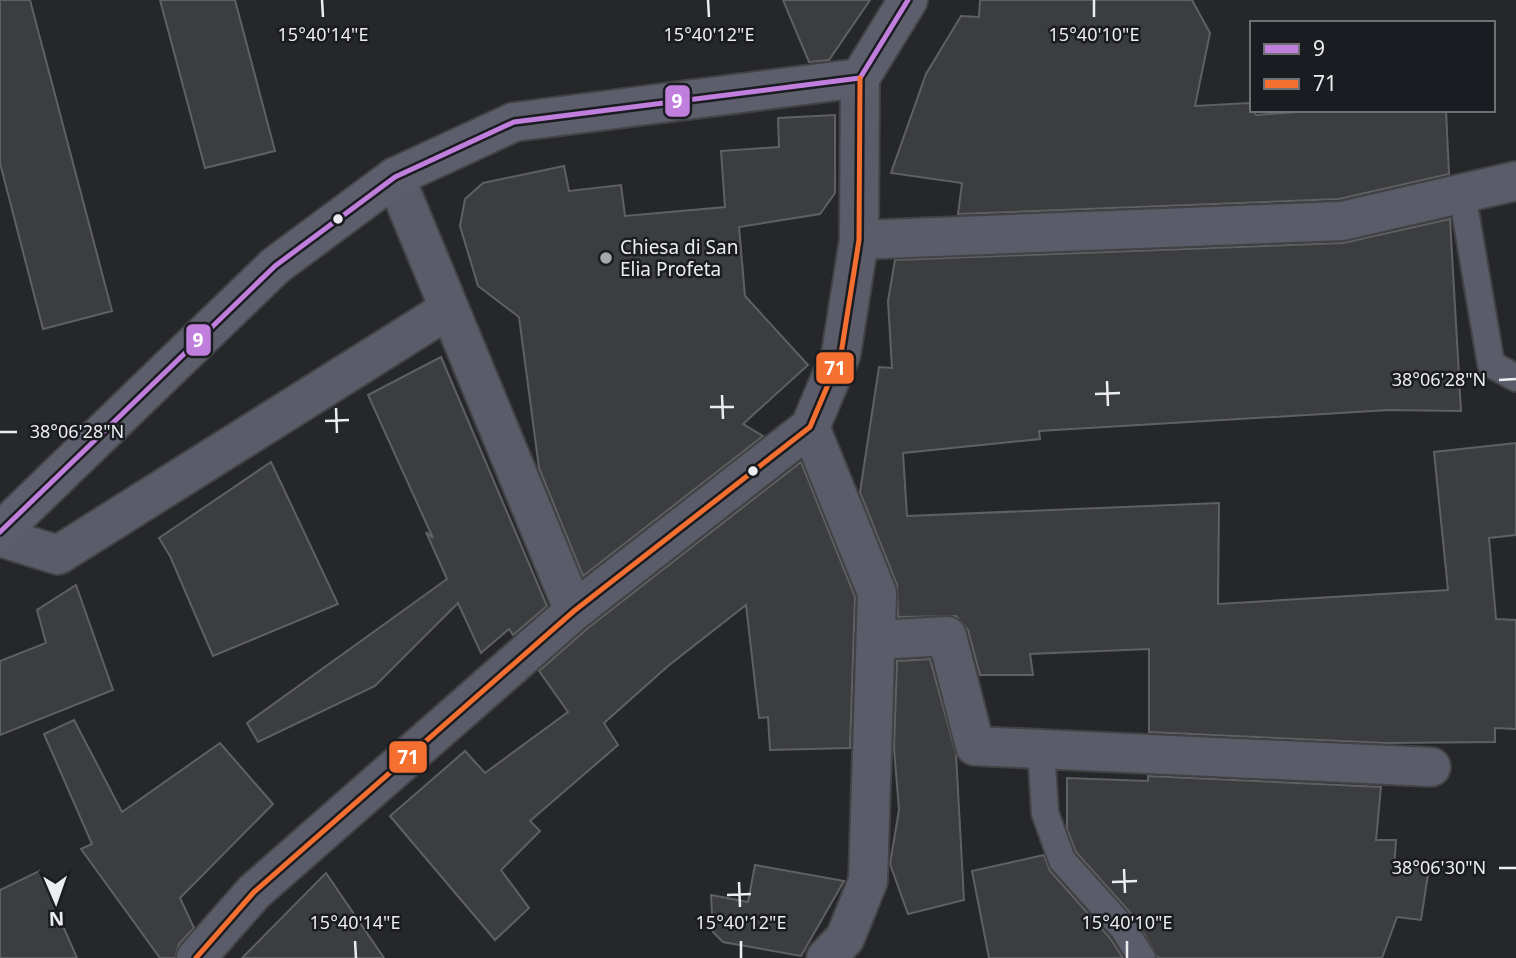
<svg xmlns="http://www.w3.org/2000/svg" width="1516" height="958" font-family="'Noto Sans',sans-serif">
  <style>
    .building { fill: #3c3d3f; stroke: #5f6062; stroke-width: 2 }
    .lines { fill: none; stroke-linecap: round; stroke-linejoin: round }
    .service-casing { stroke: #434345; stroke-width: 30 }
    .minor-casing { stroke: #434345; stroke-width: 42 }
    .secondary-casing { stroke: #434345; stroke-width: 42 }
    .service { stroke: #5a5d69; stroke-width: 26 }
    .minor { stroke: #5a5d69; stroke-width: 38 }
    .secondary { stroke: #5c5e6b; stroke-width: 38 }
    .bus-1-casing { stroke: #1b1c21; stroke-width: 10 }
    .bus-2-casing { stroke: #1b1c21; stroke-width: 10 }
    .bus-1 { stroke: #c07fdc; stroke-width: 5 }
    .bus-2 { stroke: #f46f30; stroke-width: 5 }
    .ticks { fill: none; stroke: #ecedf0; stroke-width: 2.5 }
    .bus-dot { fill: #ecedf0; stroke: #1b1c21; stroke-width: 2.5 }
    .poi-dot { fill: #a7a8ab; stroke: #1b1c21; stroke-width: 2.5 }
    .labels { text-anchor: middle; stroke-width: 5; stroke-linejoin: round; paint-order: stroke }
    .poi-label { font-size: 19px; fill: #ecedf0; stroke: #1b1c21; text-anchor: start }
    .ticks-label { font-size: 18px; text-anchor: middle; fill: #ecedf0; stroke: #1b1c21; stroke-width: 5; stroke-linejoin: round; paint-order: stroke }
    .line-badge { stroke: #1b1c21; stroke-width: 2.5 }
    .badge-label { font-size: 19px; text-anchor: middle; font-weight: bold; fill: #fff }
  </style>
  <rect width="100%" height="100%" fill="#26272a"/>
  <!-- building -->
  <g class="building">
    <path d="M0 0H30L112 311 43 329 0 163Z"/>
    <path d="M160 0H235L275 151 205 168Z"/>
    <path d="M783 0H870L829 60 809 62Z"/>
    <path d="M980 0H1192L1210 33 1195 106 1249 103 1256 115 1322 110H1446L1449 174 1339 199 958 214 962 183 891 173 926 74 961 16 979 17Z"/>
    <path d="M835 115V193L820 214 739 227 745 296 808 365 743 424 763 436 583 576 539 468 519 317 478 286 460 226 465 199 483 183 564 166 569 191 621 185 625 216 725 207 721 151 779 147 778 118Z"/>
    <path d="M1450 219 1461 411 1389 410 1039 431 1040 439 903 453 907 516 1219 503 1218 604 1448 590 1434 452 1516 443V535L1489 538 1496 619 1516 620V729L1495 728V742L1385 743 1149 732V649L1030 654 1033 675H980L968 630 956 616 898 617 897 585 860 492 879 367 892 368 888 301 895 260 1343 243Z"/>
    <path d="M441 357 547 606 513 635 509 629 481 653 458 603 375 686 258 742 247 723 447 579 426 532 433 538 368 395Z"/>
    <path d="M271 462 338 604 213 656 170 556 159 538Z"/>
    <path d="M801 462 855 597 850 748 770 750 768 717 759 718 746 605 668 666 604 723 618 745 530 821 540 831 501 870 529 908 495 940 390 816 465 751 485 773 568 712 539 671 588 628Z"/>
    <path d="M76 585 113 690 0 735V661L46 643 37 610Z"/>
    <path d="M930 659 956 754 964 900 908 914 890 864 899 810 894 748 897 661Z"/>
    <path d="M74 720 122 812 220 743 273 804 180 898 194 928 179 944 175 958H160L81 849 92 844 44 734Z"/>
    <path d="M1148 776 1381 787 1376 840H1396L1394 869 1429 868 1421 920 1397 917 1382 958H1158L1135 918 1076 852 1067 829V778L1148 781Z"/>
    <path d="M1044 855 1050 871 1110 938 1123 958H989L972 871Z"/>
    <path d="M755 865 844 881 801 956 723 942 713 932 711 895 748 902Z"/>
    <path d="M39 871 77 958H0V890Z"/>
    <path d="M326 873 384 958H242Z"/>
  </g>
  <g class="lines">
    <defs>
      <g id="service">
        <path d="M1462 193 1491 364 1516 378"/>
        <path d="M1041 749 1045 813 1062 860 1123 928 1142 958"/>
      </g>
      <g id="minor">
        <path d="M395 177 574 611"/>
        <path d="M859 240 1342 221 1516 181"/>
        <path d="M810 427 877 593 868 881 845 938 826 958"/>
        <path d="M0 537 58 555 449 309"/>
        <path d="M876 640 947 636 975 746 1431 767"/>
        <path d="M196 958 254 892 574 611 810 427 841 354 859 240 860 78"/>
      </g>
      <path id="secondary" d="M0 532 275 266 395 177 514 122 860 78 908 0"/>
    </defs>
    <!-- service casing -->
    <use href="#service" class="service-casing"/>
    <!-- minor casing -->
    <use href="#minor" class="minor-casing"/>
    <!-- secondary casing -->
    <use href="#secondary" class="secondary-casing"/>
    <!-- service -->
    <use href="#service" class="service"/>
    <!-- minor -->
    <use href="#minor" class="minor"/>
    <!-- secondary -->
    <use href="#secondary" class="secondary"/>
    <defs>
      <path id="bus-1" d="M0 532 275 266 395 177 514 122 860 78 908 0"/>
      <path id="bus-2" d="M196 958 254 892 574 611 810 427 841 354 859 240 860 78"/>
    </defs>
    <!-- bus-1 casing -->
    <use href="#bus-1" class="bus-1-casing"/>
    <!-- bus-2 casing -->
    <use href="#bus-2" class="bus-2-casing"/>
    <!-- bus-1 -->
    <use href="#bus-1" class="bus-1"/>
    <!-- bus-2 -->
    <use href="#bus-2" class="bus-2"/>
  </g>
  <!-- ticks -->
  <path class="ticks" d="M322 0 323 17M708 0 709 17M1094 0V17M1499 380 1516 379M1107 381 1108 406M1095 394 1120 393M722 395 723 419M710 407H734M336 408 337 433M325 421 349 420M0 432H17M1499 868H1516M1124 869 1125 893M739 882 740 907M1112 882 1137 881M727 895 751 894M355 941 356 958M741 941V958M1127 941V958"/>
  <!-- markers -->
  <g class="bus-dot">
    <circle cx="338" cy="219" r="6"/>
    <circle cx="753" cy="471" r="6"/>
  </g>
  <circle class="poi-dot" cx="606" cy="258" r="7"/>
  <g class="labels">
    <!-- poi labels -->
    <g class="poi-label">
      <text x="620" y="254">Chiesa di San<tspan x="620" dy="22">Elia Profeta</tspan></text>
    </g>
  </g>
  <g class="ticks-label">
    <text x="323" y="41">15°40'14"E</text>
    <text x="709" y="41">15°40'12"E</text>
    <text x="1094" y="41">15°40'10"E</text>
    <text x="1439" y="386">38°06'28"N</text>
    <text x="77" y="438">38°06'28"N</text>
    <text x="1439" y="874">38°06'30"N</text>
    <text x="355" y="929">15°40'14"E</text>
    <text x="741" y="929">15°40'12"E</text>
    <text x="1127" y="929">15°40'10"E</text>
  </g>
  <g class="line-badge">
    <rect x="664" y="84" width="27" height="34" rx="7" fill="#c07fdc"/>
    <rect x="185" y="323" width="27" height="34" rx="7" fill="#c07fdc"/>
    <rect x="815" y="351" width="40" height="34" rx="7" fill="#f46f30"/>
    <rect x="388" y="740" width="40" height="34" rx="7" fill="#f46f30"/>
  </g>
  <g class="badge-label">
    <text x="677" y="108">9</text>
    <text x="198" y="347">9</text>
    <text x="835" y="375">71</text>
    <text x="408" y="764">71</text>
  </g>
  <!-- legend -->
  <rect x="1250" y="21" width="245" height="91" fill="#1b1c21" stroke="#6f7074" stroke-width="2"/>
  <rect x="1264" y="44" width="35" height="10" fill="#c07fdc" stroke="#6f7074" stroke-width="2"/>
  <text x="1313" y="56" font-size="21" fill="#ecedf0">9</text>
  <rect x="1264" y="79" width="35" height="10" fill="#f46f30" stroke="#6f7074" stroke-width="2"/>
  <text x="1313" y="91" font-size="21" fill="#ecedf0">71</text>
  <!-- north arrow -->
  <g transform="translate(56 902) rotate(178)" stroke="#1b1c21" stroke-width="5" paint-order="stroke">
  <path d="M0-5L12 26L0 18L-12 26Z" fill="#ecedf0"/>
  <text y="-10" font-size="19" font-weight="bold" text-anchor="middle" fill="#ecedf0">N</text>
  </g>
</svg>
